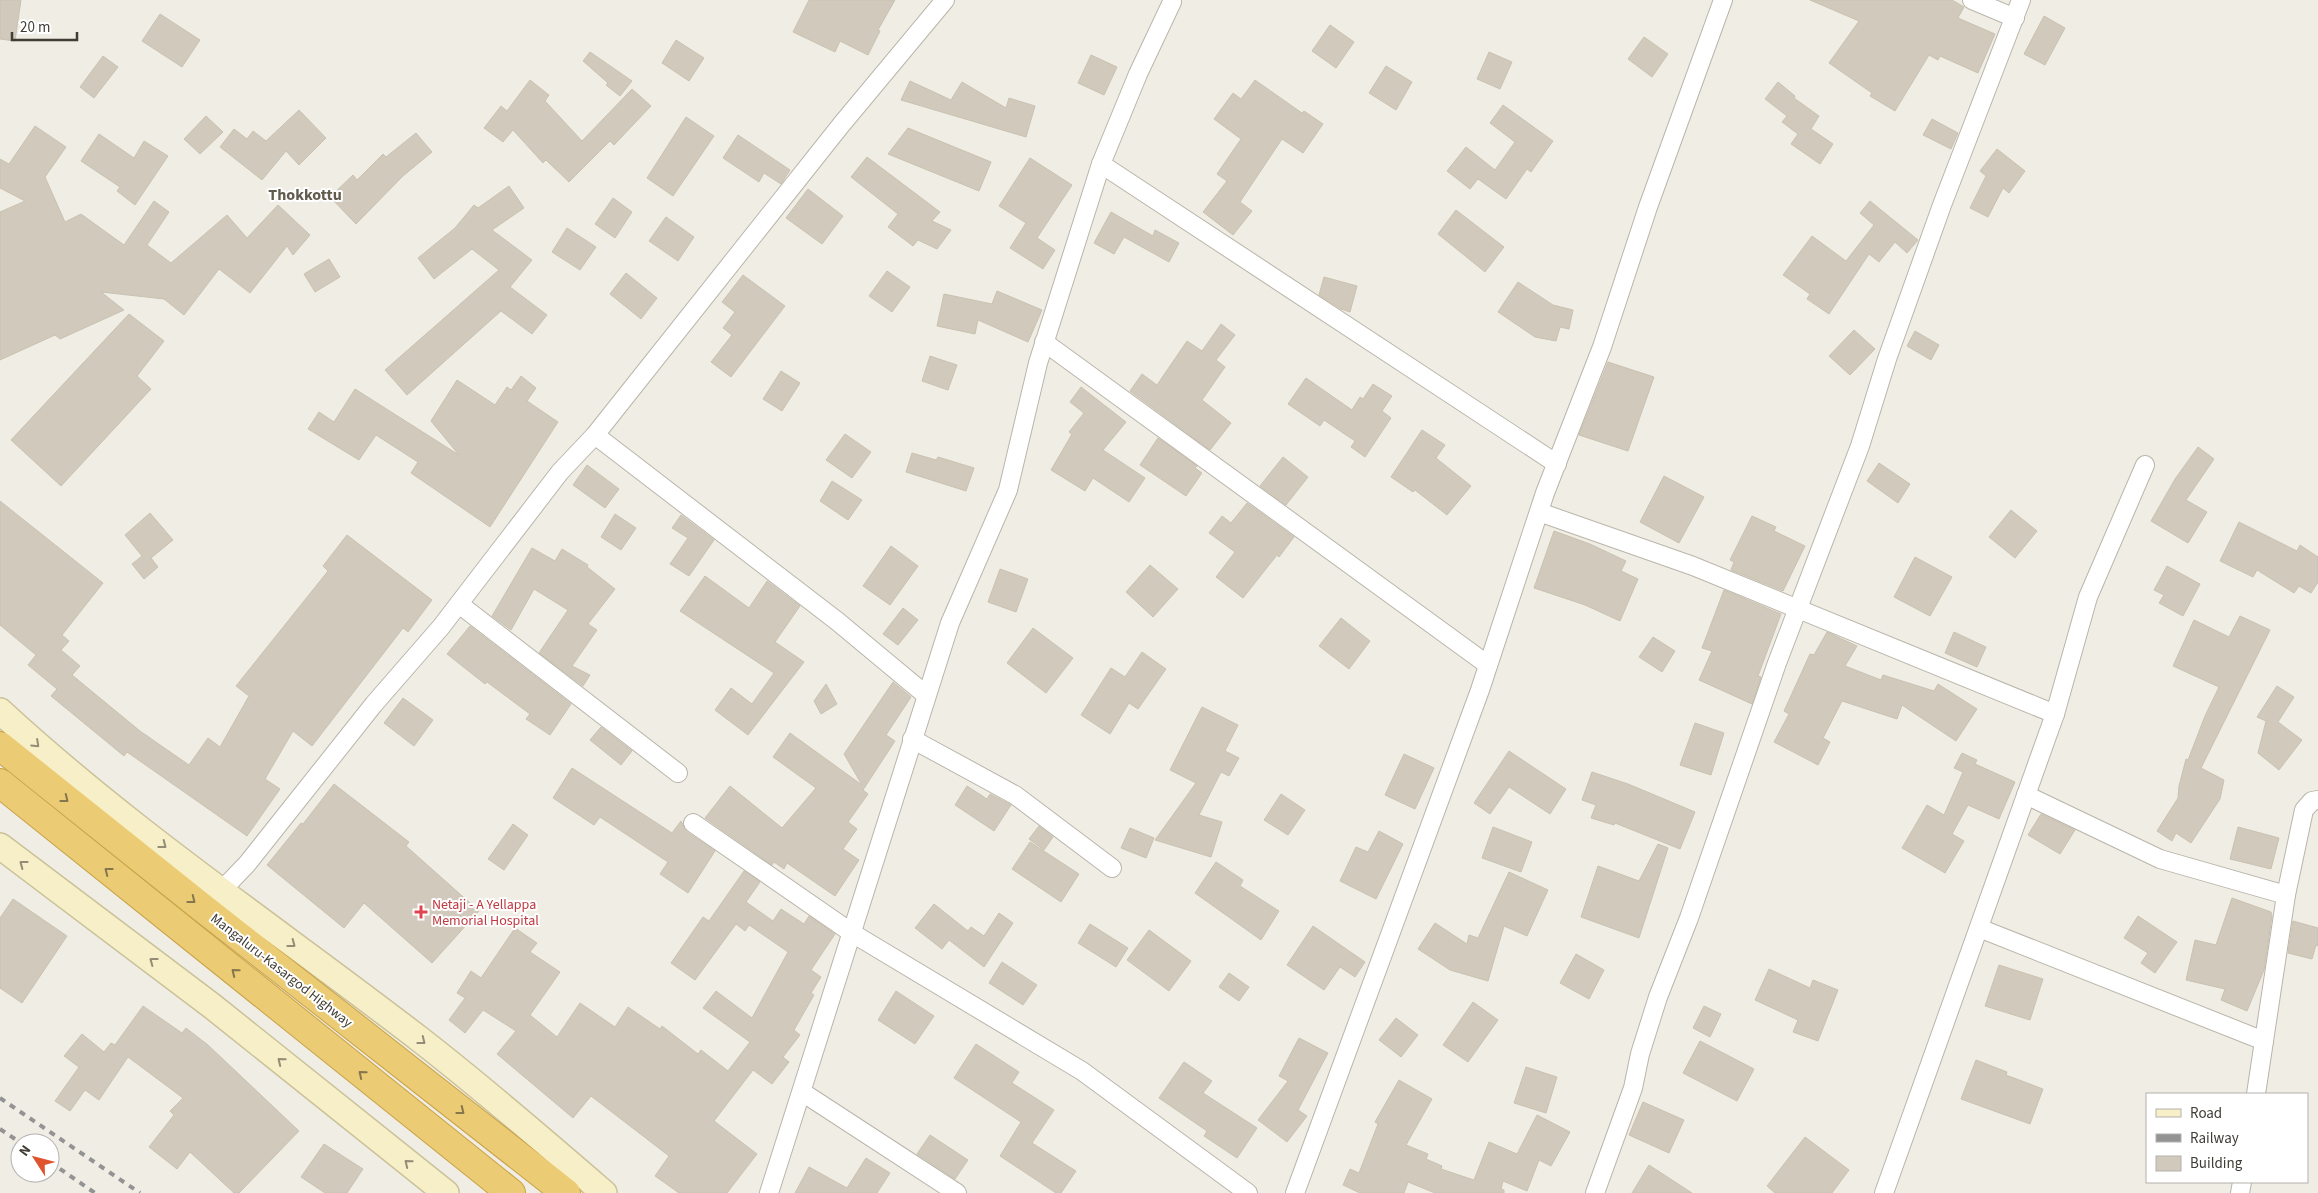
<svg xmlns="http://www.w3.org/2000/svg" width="2318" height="1193" font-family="'Source Sans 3',sans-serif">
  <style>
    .building { fill: #d0c9bc; stroke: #cac2b0 }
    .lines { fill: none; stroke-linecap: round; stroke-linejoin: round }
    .street-casing { stroke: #bab5a9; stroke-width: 20 }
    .secondary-casing { stroke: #cac199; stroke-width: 28 }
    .highway-casing { stroke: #c9a246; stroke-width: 30 }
    .street { stroke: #fff; stroke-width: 18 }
    .secondary { stroke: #f7efc7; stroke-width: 25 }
    .highway { stroke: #ebcc74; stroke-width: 28 }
    .rail { stroke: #939393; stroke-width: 4; stroke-dasharray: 6 6; stroke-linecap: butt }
    .oneway { stroke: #938d77 }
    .oneway2 { stroke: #85764e }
    .health-dot { fill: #e0444e; stroke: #fff; stroke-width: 2 }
    .labels { text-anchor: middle; stroke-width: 4; stroke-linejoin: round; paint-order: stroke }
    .health-label { font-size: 14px; fill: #be3a42; stroke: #fff; text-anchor: start }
    .street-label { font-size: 14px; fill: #413d35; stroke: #fff }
    .quarter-label { font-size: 16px; font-weight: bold; fill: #635c4e; stroke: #fff }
  </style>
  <rect width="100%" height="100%" fill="#f0ede5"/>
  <!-- building -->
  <g class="building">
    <path d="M0 0H21L15 41 0 39Z"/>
    <path d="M809 0H895L878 30 880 31 868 55 840 41 835 52 793 32Z"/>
    <path d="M1810 0H1952L1964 7 1958 18 1995 34 1978 73 1940 56 1938 60 1929 55 1895 111 1870 96 1872 93 1829 63 1859 21Z"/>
    <path d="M160 14 200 40 182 67 142 41Z"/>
    <path d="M2044 16 2065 28 2045 65 2024 54Z"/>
    <path d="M1330 25 1354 42 1336 68 1312 51Z"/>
    <path d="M1644 37 1668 54 1652 77 1628 59Z"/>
    <path d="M676 40 704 58 689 81 662 63Z"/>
    <path d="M590 52 632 81 620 96 606 85 608 83 583 61Z"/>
    <path d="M1489 52 1512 62 1500 89 1477 79Z"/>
    <path d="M1091 55 1117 67 1104 95 1078 83Z"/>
    <path d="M103 56 118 67 94 98 80 87Z"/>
    <path d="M1386 66 1412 82 1396 110 1369 93Z"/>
    <path d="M530 80 549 95 545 101 582 141 632 89 651 106 614 145 610 141 569 182 546 160 543 163 513 130 503 142 484 128 501 106 507 111Z"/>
    <path d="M1255 80 1302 113 1304 111 1323 124 1303 153 1282 139 1240 202 1252 211 1233 235 1203 212 1227 181 1217 174 1241 139 1214 119 1233 93 1241 99Z"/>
    <path d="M910 81 951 100 962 82 1006 108 1009 98 1035 106 1026 137 901 100Z"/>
    <path d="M1778 82 1795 96 1794 98 1819 116 1811 129 1833 144 1820 164 1791 144 1798 134 1782 122 1787 116 1765 99Z"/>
    <path d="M1503 105 1553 141 1531 172 1527 169 1506 199 1478 179 1470 189 1447 171 1466 147 1495 170 1515 142 1490 123Z"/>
    <path d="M299 110 326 138 299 165 286 151 262 180 220 147 234 129 247 139 253 131 266 141Z"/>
    <path d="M206 116 223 132 200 154 184 139Z"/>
    <path d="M686 117 714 136 673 196 647 178Z"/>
    <path d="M1932 119 1958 133 1951 149 1923 135Z"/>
    <path d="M35 126 66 147 45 177 65 222 81 214 124 245 154 201 169 212 147 245 171 263 227 215 247 238 278 205 310 235 293 255 287 246 250 293 219 269 184 315 164 299 101 292 124 310 60 339 55 335 0 360V212L25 201 0 188V159L9 164Z"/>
    <path d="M908 128 991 162 979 191 888 154Z"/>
    <path d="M416 133 432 152 403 176 356 224 330 197 353 175 357 180 383 154 386 157Z"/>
    <path d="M99 134 134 158 144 141 168 156 135 205 117 191 120 187 81 161Z"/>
    <path d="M738 135 790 170 781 184 764 173 759 182 723 158Z"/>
    <path d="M1997 149 2025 171 2009 193 2003 188 1988 217 1970 208 1986 176 1980 171Z"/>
    <path d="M867 157 940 212 932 221 951 230 937 249 918 240 913 246 888 227 898 214 851 177Z"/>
    <path d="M1030 158 1072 185 1037 238 1055 250 1043 269 1010 248 1026 223 999 206Z"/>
    <path d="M509 186 524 208 492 230 532 260 510 287 547 315 532 334 501 311 407 395 385 370 499 270 472 249 434 279 418 258 455 228 474 205 478 208Z"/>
    <path d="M808 189 843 216 822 244 786 218Z"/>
    <path d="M613 198 632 212 615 238 595 224Z"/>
    <path d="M1870 201 1918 240 1907 253 1895 242 1879 262 1869 254 1829 314 1807 299 1810 294 1783 275 1812 236 1846 261 1874 225 1860 213Z"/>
    <path d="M1456 210 1504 247 1485 272 1438 234Z"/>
    <path d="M1111 212 1153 236 1155 230 1179 243 1169 262 1124 237 1114 254 1094 243Z"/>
    <path d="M666 217 694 237 678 261 649 241Z"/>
    <path d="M567 228 596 247 580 270 552 252Z"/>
    <path d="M329 259 340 277 315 292 304 274Z"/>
    <path d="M887 271 910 287 892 312 869 296Z"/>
    <path d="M626 273 657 298 641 319 610 294Z"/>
    <path d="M743 275 785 306 731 377 711 362 732 335 723 328 735 312 722 302Z"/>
    <path d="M1324 277 1357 286 1350 312 1341 309 1319 295Z"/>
    <path d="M1518 282 1553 305 1573 310 1569 329 1560 327 1556 341 1535 337 1498 312Z"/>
    <path d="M997 291 1042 310 1028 342 978 320 975 334 937 326 944 294 992 304Z"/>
    <path d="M129 314 164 341 137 376 151 389 61 486 11 440Z"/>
    <path d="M1221 324 1235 335 1216 360 1225 367 1202 400 1231 423 1210 450 1130 391 1142 374 1157 385 1187 341 1202 351Z"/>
    <path d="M1854 330 1875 349 1850 375 1829 356Z"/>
    <path d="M1915 331 1939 345 1931 360 1907 346Z"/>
    <path d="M930 356 957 365 948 390 922 381Z"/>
    <path d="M1608 362 1654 377 1628 451 1579 435Z"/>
    <path d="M781 371 800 383 782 411 763 399Z"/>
    <path d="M521 376 536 388 527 401 558 422 490 527 411 473 418 462 376 435 359 460 308 429 319 412 334 422 355 389 459 455 431 421 457 380 495 405 507 387 511 390Z"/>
    <path d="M1306 378 1352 410 1360 397 1363 399 1373 384 1392 396 1382 411 1391 418 1365 457 1351 447 1355 441 1324 420 1320 426 1288 404Z"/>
    <path d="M1081 387 1126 422 1103 450 1145 478 1129 502 1093 478 1085 491 1051 470 1072 434 1069 432 1084 413 1070 402Z"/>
    <path d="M1422 430 1445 445 1436 458 1471 486 1447 515 1415 490 1413 492 1391 477Z"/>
    <path d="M845 434 871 452 852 478 826 460Z"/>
    <path d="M1158 438 1197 466 1195 468 1202 473 1186 496 1140 465Z"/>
    <path d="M2198 447 2214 459 2186 500 2207 512 2188 543 2151 521 2175 479Z"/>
    <path d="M912 453 936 460 938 457 974 468 966 491 906 472Z"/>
    <path d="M1283 457 1308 477 1286 505 1260 486Z"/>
    <path d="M1879 463 1910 484 1898 503 1867 481Z"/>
    <path d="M587 465 619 489 605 508 573 485Z"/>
    <path d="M1664 476 1704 497 1679 543 1640 522Z"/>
    <path d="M832 481 862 500 848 520 820 501Z"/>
    <path d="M0 501 103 583 62 635 69 641 61 650 80 666 72 675 140 731 189 765 208 738 220 747 249 696 236 686 328 571 323 566 347 535 432 600 408 632 403 628 312 746 293 731 265 779 280 789 247 836 127 752 124 756 51 696 57 689 28 665 36 655 0 625Z"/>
    <path d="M1247 503 1294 537 1279 557 1277 555 1243 598 1216 577 1235 552 1209 533 1222 516 1231 523Z"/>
    <path d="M2011 510 2037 531 2015 558 1989 537Z"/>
    <path d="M150 513 173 540 151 558 158 567 144 579 132 564 142 556 125 535Z"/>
    <path d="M615 514 636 528 621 550 601 537Z"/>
    <path d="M681 515 714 540 689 576 670 564 688 538 672 528Z"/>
    <path d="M1752 516 1776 527 1774 531 1805 546 1783 591 1731 570 1734 562 1730 560Z"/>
    <path d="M2239 522 2297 551 2300 545 2318 557V582L2311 593 2299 586 2294 593 2257 570 2253 577 2220 561Z"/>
    <path d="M1554 531 1590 544 1626 561 1621 571 1638 579 1620 621 1585 605 1534 588Z"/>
    <path d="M891 546 918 566 890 605 863 586Z"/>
    <path d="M532 548 555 561 562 549 588 565 587 567 615 589 588 624 597 630 572 666 590 675 583 686 539 653 568 610 534 589 511 630 492 616Z"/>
    <path d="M1915 557 1952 577 1930 616 1894 597Z"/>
    <path d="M1150 565 1178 589 1153 617 1126 592Z"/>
    <path d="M2167 566 2200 584 2183 616 2159 603 2164 595 2154 590Z"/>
    <path d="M1000 569 1028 579 1016 612 988 602Z"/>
    <path d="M705 576 749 608 767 581 800 606 775 642 804 662 748 735 715 710 731 688 752 704 774 673 680 611Z"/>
    <path d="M1724 590 1781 614 1758 676 1761 677 1752 704 1699 680 1712 651 1702 648Z"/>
    <path d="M903 608 918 620 898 645 883 634Z"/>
    <path d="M2240 616 2270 630 2201 768 2224 780 2220 799 2191 843 2176 833 2172 841 2157 831 2178 798 2179 786 2186 759 2188 760 2205 716 2219 687 2173 666 2194 620 2229 637Z"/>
    <path d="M1341 618 1370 641 1349 669 1319 646Z"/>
    <path d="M470 626 571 704 550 735 526 719 530 714 487 682 485 684 447 654Z"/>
    <path d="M1033 628 1073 658 1046 693 1007 663Z"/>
    <path d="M1827 632 1857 646 1845 666 1881 680 1883 675 1934 691 1938 684 1977 709 1956 741 1902 705 1897 719 1842 701 1823 738 1830 742 1818 765 1774 742 1789 714 1784 711 1810 654 1814 655Z"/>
    <path d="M1954 632 1986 647 1977 667 1945 653Z"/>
    <path d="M1653 637 1675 651 1662 672 1639 657Z"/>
    <path d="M1142 652 1166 669 1138 709 1129 703 1110 734 1081 715 1111 668 1125 677Z"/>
    <path d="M893 682 911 697 886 735 895 741 863 790 868 794 848 822 857 829 843 849 859 860 835 896 787 863 784 869 774 862 772 865 705 818 730 786 782 828 816 788 773 757 790 733 862 785 844 754Z"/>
    <path d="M826 684 837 704 821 714 814 701Z"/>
    <path d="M2277 686 2294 697 2278 722 2302 740 2279 770 2258 753 2266 721 2257 717Z"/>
    <path d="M403 698 433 720 414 746 384 723Z"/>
    <path d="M1202 707 1238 725 1225 751 1239 758 1229 776 1221 772 1199 815 1222 822 1211 857 1155 840 1196 783 1170 770Z"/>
    <path d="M1695 723 1724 733 1711 775 1680 765Z"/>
    <path d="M601 727 632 751 621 765 590 740Z"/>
    <path d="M1509 751 1566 789 1550 814 1509 787 1490 814 1474 803Z"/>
    <path d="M1962 753 1977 760 1975 764 2015 782 1999 819 1968 805 1952 834 1964 841 1945 873 1902 848 1927 805 1944 815 1963 772 1954 768Z"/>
    <path d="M1404 754 1434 768 1415 809 1385 795Z"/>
    <path d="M572 768 672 833 681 821 687 832 715 851 688 893 660 874 668 862 600 817 594 825 553 798Z"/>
    <path d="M1592 772 1628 784 1695 812 1680 849 1615 823 1614 825 1591 818 1596 805 1582 800Z"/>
    <path d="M334 784 409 842 406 846 479 911 432 963 364 903 344 928 267 865 301 823 303 824Z"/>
    <path d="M967 786 987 799 990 794 1011 805 994 831 955 805Z"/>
    <path d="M1281 794 1305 810 1288 835 1264 820Z"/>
    <path d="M2041 814 2075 830 2060 854 2028 835Z"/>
    <path d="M513 824 528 835 504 870 488 859Z"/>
    <path d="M1039 826 1053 837 1044 850 1029 839Z"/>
    <path d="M1493 827 1532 842 1521 872 1482 858Z"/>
    <path d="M2238 827 2279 838 2271 869 2230 859Z"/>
    <path d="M1130 828 1154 838 1146 858 1121 848Z"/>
    <path d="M1379 831 1403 844 1376 899 1340 881 1356 847 1368 852Z"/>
    <path d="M1030 842 1079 874 1061 902 1012 869Z"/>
    <path d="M1658 844 1668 848 1639 938 1581 917 1598 866 1639 881Z"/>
    <path d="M1216 862 1243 880 1240 886 1279 911 1261 940 1195 893Z"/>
    <path d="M744 871 760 882 746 902 773 921 781 909 804 924 809 916 835 934 811 970 821 977 811 993 814 995 794 1030 800 1035 783 1057 789 1062 772 1084 753 1070 714 1121 757 1154 727 1193H679L655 1176 669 1156 591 1096 573 1118 497 1054 516 1031 483 1010 465 1033 449 1020 465 998 457 993 471 971 481 978 515 928 537 943 530 952 560 972 530 1015 557 1037 580 1003 615 1027 628 1007 660 1029 662 1026 698 1054 701 1050 728 1071 750 1042 703 1008 716 991 752 1018 788 952 749 925 745 931 736 924 695 980 671 963 703 917 709 921Z"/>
    <path d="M1509 872 1548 890 1527 936 1504 926 1488 981 1450 970 1418 949 1435 923 1467 944 1469 935 1478 938Z"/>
    <path d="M2232 898 2271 912 2272 916 2264 970 2247 1011 2221 1000 2225 989 2186 980 2195 940 2216 945Z"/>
    <path d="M13 899 67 936 22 1003 0 988V918Z"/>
    <path d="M934 904 968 931 971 927 984 936 999 913 1013 923 984 967 949 940 942 949 915 928Z"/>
    <path d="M2138 916 2177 942 2155 973 2141 963 2148 953 2124 938Z"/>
    <path d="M2293 921 2318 928V946L2316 945 2312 959 2288 953Z"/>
    <path d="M1090 924 1128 948 1116 967 1078 943Z"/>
    <path d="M1313 926 1365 962 1355 977 1340 967 1324 990 1287 965Z"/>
    <path d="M1149 930 1191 961 1169 991 1127 960Z"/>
    <path d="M1576 954 1604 970 1589 999 1560 983Z"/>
    <path d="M1002 962 1037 985 1023 1005 989 983Z"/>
    <path d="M1999 965 2043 979 2030 1020 1985 1006Z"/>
    <path d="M1769 969 1810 988 1813 980 1838 990 1818 1041 1793 1032 1798 1020 1755 1000Z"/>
    <path d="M1229 973 1249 987 1239 1001 1219 987Z"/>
    <path d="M896 991 934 1016 915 1044 878 1020Z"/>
    <path d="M1473 1002 1498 1020 1468 1062 1443 1045Z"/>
    <path d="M143 1006 182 1033 186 1028 208 1045 299 1131 239 1193H234L190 1152 177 1169 149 1147 174 1115 170 1111 183 1098 128 1057 99 1100 85 1090 70 1111 55 1101 79 1067 64 1056 82 1034 104 1052 111 1043 115 1045Z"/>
    <path d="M1704 1006 1721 1014 1710 1037 1693 1028Z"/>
    <path d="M1396 1018 1418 1035 1401 1057 1379 1040Z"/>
    <path d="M1299 1038 1328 1053 1298 1110 1307 1116 1287 1142 1258 1120 1288 1081 1279 1076Z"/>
    <path d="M1700 1041 1754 1069 1737 1101 1683 1073Z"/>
    <path d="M976 1044 1019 1072 1012 1083 1054 1110 1032 1143 1076 1171 1061 1193H1056L1000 1156 1021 1122 954 1078Z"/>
    <path d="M1976 1060 2007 1072 2006 1075 2043 1089 2030 1124 1961 1099Z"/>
    <path d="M1184 1062 1212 1081 1203 1093 1257 1128 1237 1158 1204 1136 1207 1131 1159 1098Z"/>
    <path d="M1526 1067 1557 1077 1546 1113 1514 1103Z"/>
    <path d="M1399 1080 1432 1099 1406 1145 1428 1154 1426 1159 1442 1166 1441 1169 1474 1180 1489 1142 1517 1154 1537 1115 1570 1132 1551 1166 1539 1160 1527 1191 1503 1181 1501 1189 1504 1190V1193H1435L1408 1182 1404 1193H1360L1343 1185 1350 1169 1359 1173 1378 1124 1375 1122Z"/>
    <path d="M1643 1102 1684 1120 1669 1153 1629 1135Z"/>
    <path d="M930 1135 968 1160 955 1179 917 1154Z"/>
    <path d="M1805 1137 1849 1170 1832 1193H1775L1767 1186Z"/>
    <path d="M324 1144 363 1169 347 1193H325L301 1177Z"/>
    <path d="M866 1158 890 1173 877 1193H795L809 1167 847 1188Z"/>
    <path d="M1649 1165 1692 1193H1632Z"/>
  </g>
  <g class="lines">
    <defs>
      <g id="street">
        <path d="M1972 0 2015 18"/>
        <path d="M1101 164 1557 464"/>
        <path d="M1044 342 1488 665"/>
        <path d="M595 435 837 621 926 695"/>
        <path d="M1539 512 1693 566 2055 714"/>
        <path d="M459 604 678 773"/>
        <path d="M912 739 1015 795 1112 868"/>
        <path d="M2026 795 2160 859 2286 895"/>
        <path d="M693 823 852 933 1082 1071 1248 1193"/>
        <path d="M221 891 247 864 374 704 441 627 560 472 595 435 841 125 945 0"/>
        <path d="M1979 928 2264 1041"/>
        <path d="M802 1092 957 1193"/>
        <path d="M2256 1094 2286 895 2304 810 2312 801 2318 800"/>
        <path d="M769 1193 950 623 1008 490 1038 363 1101 164 1138 74 1172 2"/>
        <path d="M1295 1193 1480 690 1545 493 1602 347 1648 207 1723 0"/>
        <path d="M1595 1193 1633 1088 1640 1054 1658 997 1689 918 1777 663 1860 446 1887 359 1942 205 2021 0"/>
        <path d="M1884 1193 2055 714 2088 597 2145 465"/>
        <path d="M2240 1193 2242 1182"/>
      </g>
      <g id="secondary">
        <path d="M0 711C131 832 281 932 422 1041 485 1090 544 1141 604 1193"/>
        <path d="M0 846 212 1006 446 1193"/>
      </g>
      <g id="highway">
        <path d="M0 746 204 909 566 1193"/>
        <path d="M0 783 511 1193"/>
      </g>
    </defs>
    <!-- street casing -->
    <use href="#street" class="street-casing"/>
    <!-- secondary casing -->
    <use href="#secondary" class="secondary-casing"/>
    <!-- highway casing -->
    <use href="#highway" class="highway-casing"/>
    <!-- street -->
    <use href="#street" class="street"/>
    <!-- secondary -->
    <use href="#secondary" class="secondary"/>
    <!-- highway -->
    <use href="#highway" class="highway"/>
    <!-- rail -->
    <g class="rail">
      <path d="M0 1098 140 1193"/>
      <path d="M0 1129 21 1143"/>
      <path d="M50 1162 95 1193"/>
    </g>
  </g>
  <!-- one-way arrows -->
  <defs><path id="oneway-chevron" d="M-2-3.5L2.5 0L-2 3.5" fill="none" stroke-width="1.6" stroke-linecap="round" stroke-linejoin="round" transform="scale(1.25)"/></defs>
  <g class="oneway">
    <use href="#oneway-chevron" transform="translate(36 744) rotate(43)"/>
    <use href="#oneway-chevron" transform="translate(163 845) rotate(38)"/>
    <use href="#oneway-chevron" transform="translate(23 864) rotate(-143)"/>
    <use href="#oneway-chevron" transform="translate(292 944) rotate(37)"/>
    <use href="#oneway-chevron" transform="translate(153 961) rotate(-143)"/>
    <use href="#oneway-chevron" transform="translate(422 1041) rotate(38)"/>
    <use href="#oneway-chevron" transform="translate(281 1061) rotate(-141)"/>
    <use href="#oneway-chevron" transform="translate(408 1163) rotate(-141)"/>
  </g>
  <g class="oneway2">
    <use href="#oneway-chevron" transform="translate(65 799) rotate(38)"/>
    <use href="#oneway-chevron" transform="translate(108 871) rotate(-142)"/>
    <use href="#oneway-chevron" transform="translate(192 900) rotate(38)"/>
    <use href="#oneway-chevron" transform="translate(235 972) rotate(-141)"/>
    <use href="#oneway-chevron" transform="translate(362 1074) rotate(-141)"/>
    <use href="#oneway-chevron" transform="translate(461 1111) rotate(38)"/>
  </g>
  <!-- markers -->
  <path class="health-dot" d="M418.5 904.5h5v5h5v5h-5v5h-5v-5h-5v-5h5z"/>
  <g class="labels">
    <!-- health labels -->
    <g class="health-label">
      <text x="432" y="909">Netaji - A Yellappa<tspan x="432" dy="16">Memorial Hospital</tspan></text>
    </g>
    <!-- street labels -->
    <g class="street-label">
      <text transform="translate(282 970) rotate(38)" y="5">Mangaluru-Kasargod Highway</text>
    </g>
    <!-- quarter labels -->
    <g class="quarter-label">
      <text x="305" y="200">Thokkottu</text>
    </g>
  </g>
  <!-- legend -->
  <rect x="2146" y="1093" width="162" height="90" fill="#ffffff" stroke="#b3b1ae"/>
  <rect x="2156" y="1109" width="25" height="8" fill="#f7efc7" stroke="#b3b1ae"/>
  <text x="2190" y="1118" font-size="15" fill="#413d35">Road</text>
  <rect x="2156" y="1134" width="25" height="8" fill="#939393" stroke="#b3b1ae"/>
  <text x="2190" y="1143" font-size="15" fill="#413d35">Railway</text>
  <rect x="2156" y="1156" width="25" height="15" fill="#d0c9bc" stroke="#b3b1ae"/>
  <text x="2190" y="1168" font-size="15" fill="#413d35">Building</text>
  <!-- north arrow -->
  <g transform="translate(35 1158) rotate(306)"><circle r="24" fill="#ffffff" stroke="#b3b1ae"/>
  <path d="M0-4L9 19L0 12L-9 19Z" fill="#df542d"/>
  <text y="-8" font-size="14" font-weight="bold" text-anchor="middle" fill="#413d35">N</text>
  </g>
  <!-- scale -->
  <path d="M12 32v8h65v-8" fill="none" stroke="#413d35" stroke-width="2.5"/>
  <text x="20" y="32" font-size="15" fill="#413d35" stroke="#ffffff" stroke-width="4" paint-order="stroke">20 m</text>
</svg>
